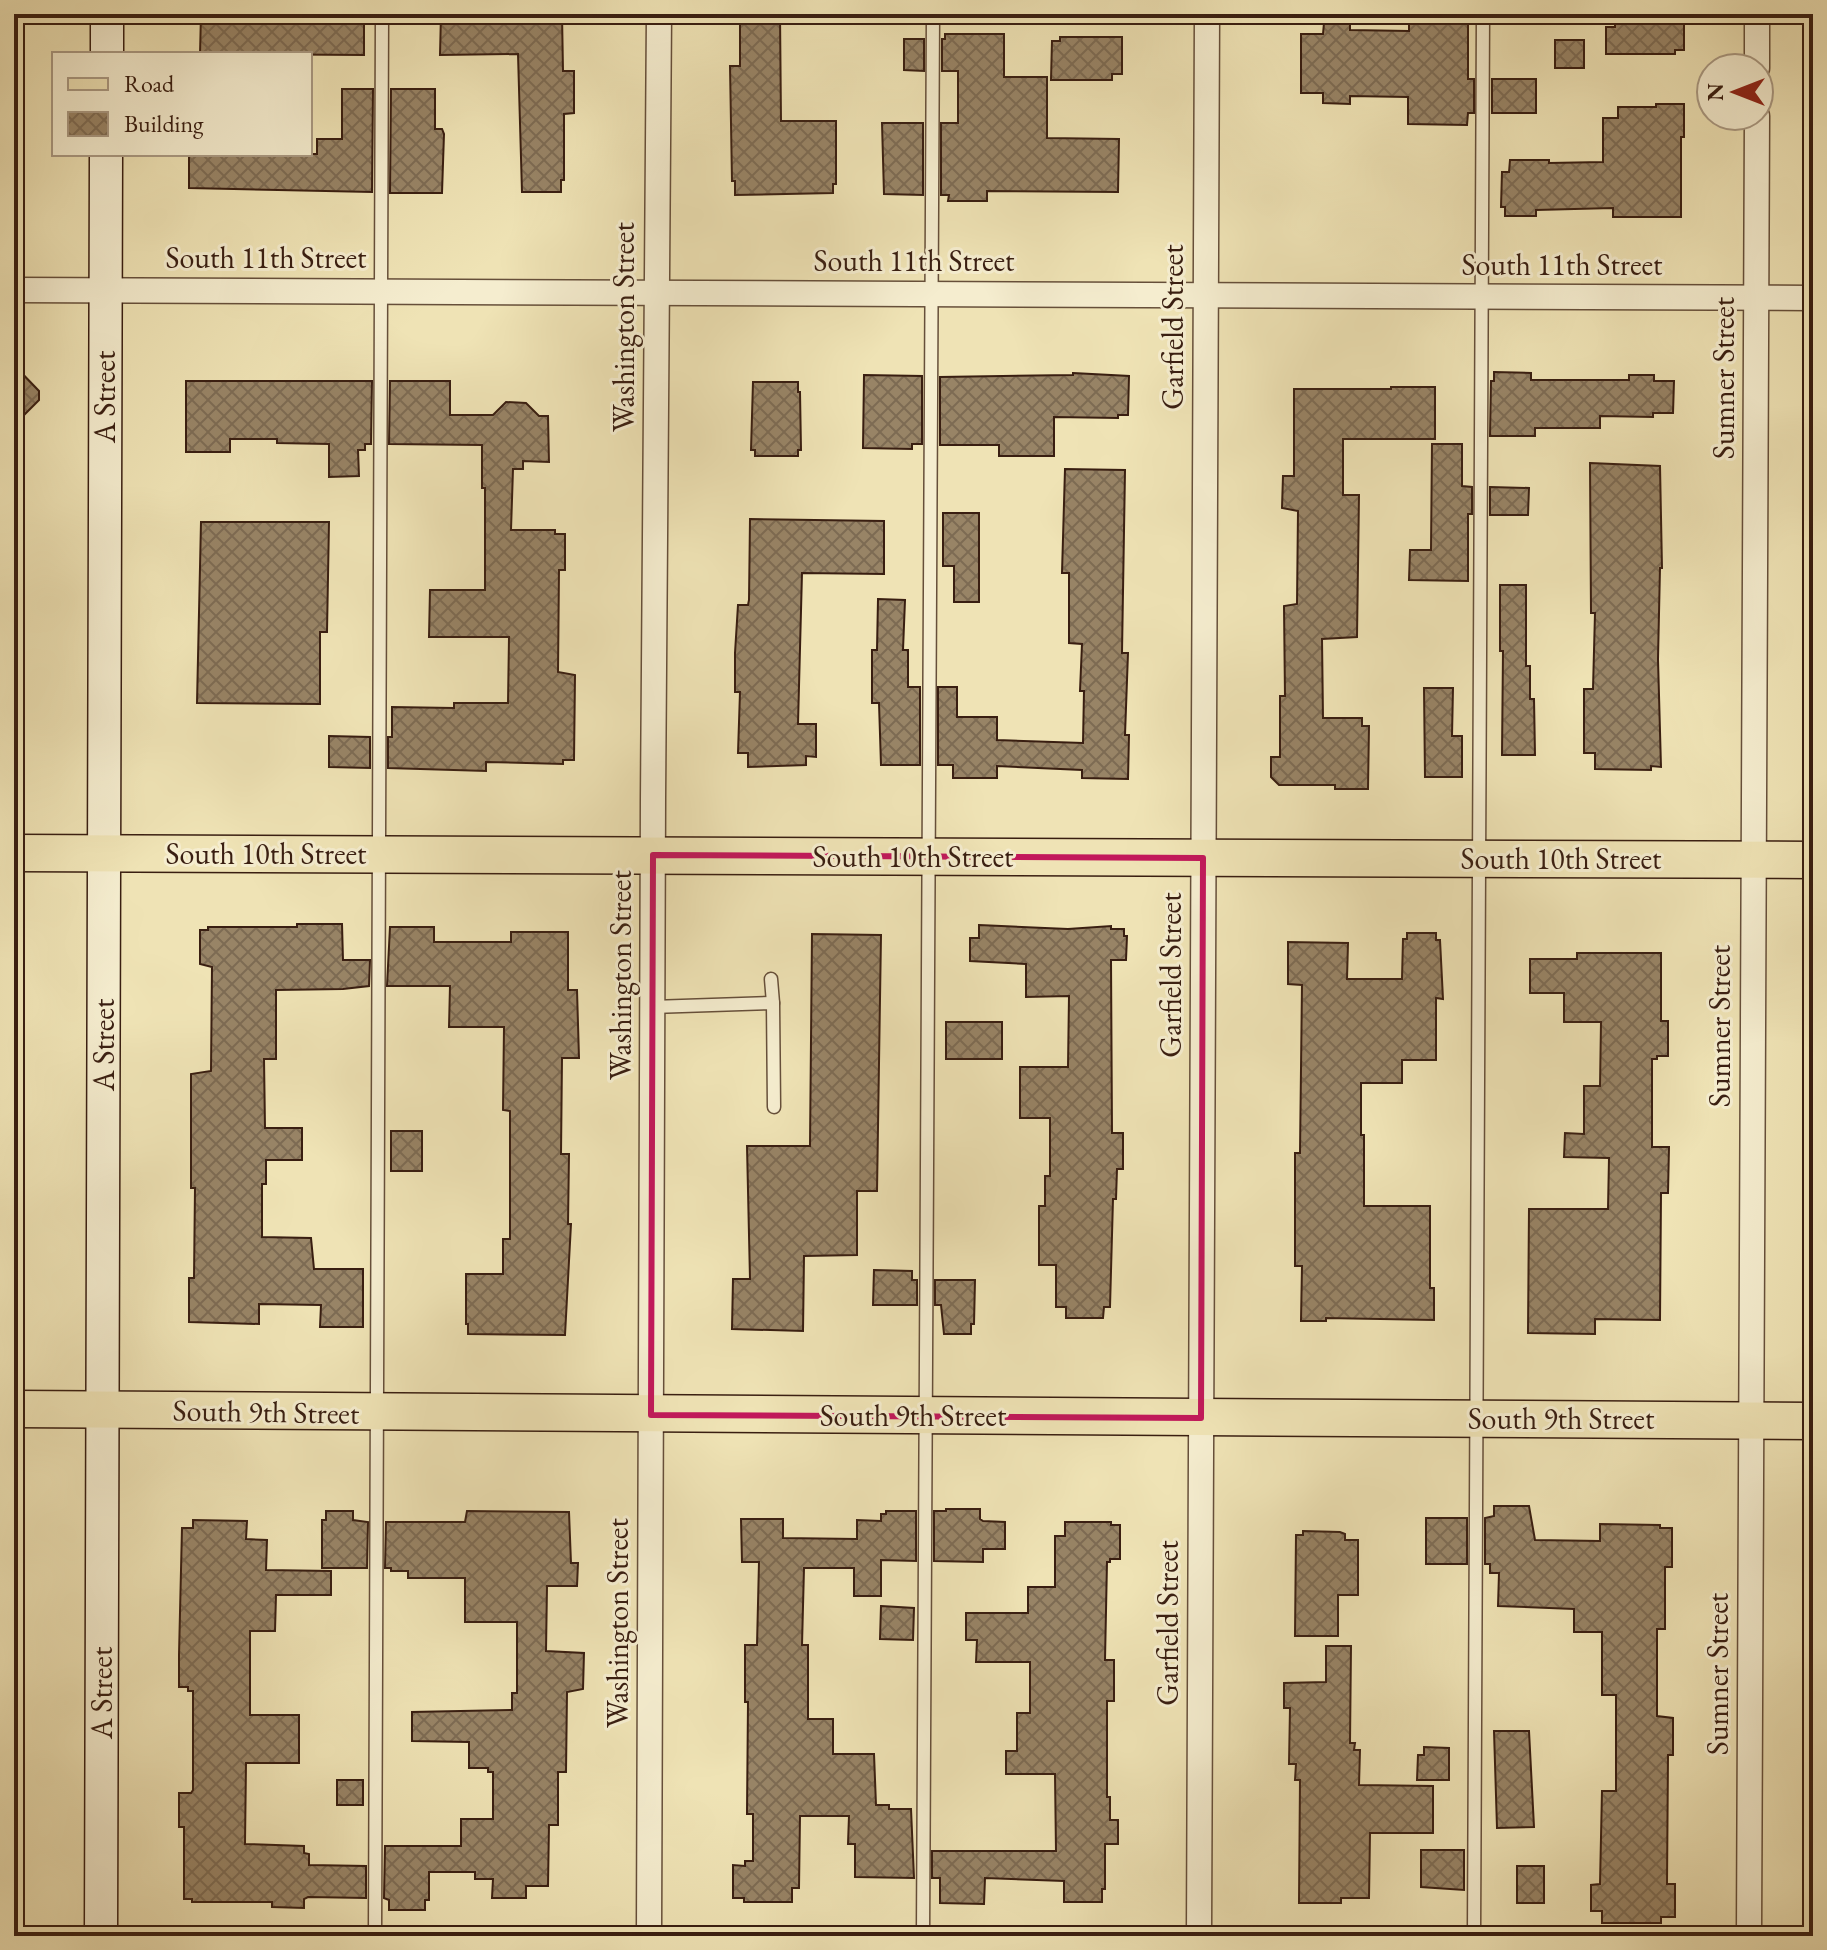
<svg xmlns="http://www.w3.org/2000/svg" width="1827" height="1950" font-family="'EB Garamond',serif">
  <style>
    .building { fill: url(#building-cross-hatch); stroke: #391e11; stroke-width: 2 }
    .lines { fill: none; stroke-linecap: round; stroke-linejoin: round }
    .lane-casing { stroke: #664f3a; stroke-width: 15 }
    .street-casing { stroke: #664f3a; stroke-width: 27 }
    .secondary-casing { stroke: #391e11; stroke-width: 35 }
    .primary-casing { stroke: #391e11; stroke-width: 39 }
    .lane { stroke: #f5edcf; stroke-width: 12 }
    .street { stroke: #f5edcf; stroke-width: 24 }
    .secondary { stroke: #f5edcf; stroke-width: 32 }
    .primary { stroke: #efe3b5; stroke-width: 36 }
    .marked { fill: none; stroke: #c2185b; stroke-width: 6; stroke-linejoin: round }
    .labels { text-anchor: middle; stroke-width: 6; stroke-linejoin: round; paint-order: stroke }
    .street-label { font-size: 30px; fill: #391e11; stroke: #f5edcf }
  </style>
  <defs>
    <pattern id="building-cross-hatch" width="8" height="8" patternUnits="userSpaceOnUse" patternTransform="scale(2)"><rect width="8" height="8" fill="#988466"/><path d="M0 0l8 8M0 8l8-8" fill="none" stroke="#7d6b53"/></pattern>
  </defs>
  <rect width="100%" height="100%" fill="#efe3b5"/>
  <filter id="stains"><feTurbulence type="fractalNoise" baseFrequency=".0025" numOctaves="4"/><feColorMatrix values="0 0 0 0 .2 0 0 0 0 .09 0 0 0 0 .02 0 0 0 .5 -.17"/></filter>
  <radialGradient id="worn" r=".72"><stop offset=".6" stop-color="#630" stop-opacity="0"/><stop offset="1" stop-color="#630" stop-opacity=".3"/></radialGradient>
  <!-- building -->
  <g class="building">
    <path d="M201 14H302V23L364 24V55L200 54Z"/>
    <path d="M441 14H562L563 71H574V113L564 114V180H561V192H522L518 54 440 55Z"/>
    <path d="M740 14H780L781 121H836V184H833V193L735 195V181H732L730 66H740Z"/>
    <path d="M1409 14H1468V79H1474V113H1468L1467 125 1408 124V97L1350 96V104L1323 103V93H1301V34H1323L1324 23H1350V30L1409 31Z"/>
    <path d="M1627 14H1675V17H1684V50H1675V54H1606V27H1615V17H1627Z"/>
    <path d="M945 34H1004V77H1047V138L1119 139 1118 192 987 191V201H948L949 195H941V123H958V71H942V39H945Z"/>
    <path d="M1060 37H1122V74H1112V80H1051L1052 41H1060Z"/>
    <path d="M904 39H924V71L904 70Z"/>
    <rect x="1555" y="40" width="29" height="28"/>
    <rect x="1492" y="79" width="44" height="34"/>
    <path d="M342 89H373L372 192 189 188V154H317V139H342Z"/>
    <path d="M391 89H435V129H442L444 134 442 193H390Z"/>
    <path d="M1656 104H1684V137H1681V217H1613V208L1536 210V216H1505V207H1501L1502 172H1509L1510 160H1549V163L1603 162V118H1618V107H1656Z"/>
    <path d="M882 123H923V195L884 194Z"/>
    <path d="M14 365 39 391V400L14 425Z"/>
    <path d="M1494 372 1531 373V380H1629V375H1654V381H1674L1673 413H1653V417L1600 416V428H1535V436H1490L1491 381H1494Z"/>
    <path d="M1073 373 1129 376 1128 415H1118V418L1054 417V456H999V445H940V377L1073 375Z"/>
    <path d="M864 375 922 376V444H912V449L863 448Z"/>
    <path d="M186 381H372L371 444H365V450H358L359 476 329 477V444L277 443V439H230V452H186Z"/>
    <path d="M390 381H450V415H493L506 402 526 403 539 416H548L549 462 523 461V469H513L511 530H555V534H565V570H559L558 672 575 675 574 760H563V764L486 762V771L388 768V737H392V707L454 708V703H508L509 637H429L430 590H485V488H482V445L389 444Z"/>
    <path d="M753 382H798V392H800L801 450H798V456H755V450H751Z"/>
    <path d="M1391 387H1435V439H1343V495H1359L1357 637 1322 639 1323 718H1362V726H1369L1368 789H1335V785H1279L1271 777V757H1280V696H1285L1284 606 1297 604 1298 511 1282 508 1283 476H1294V389H1391Z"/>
    <path d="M1432 444H1462V486L1472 487V514H1468V581L1409 580 1410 550H1431Z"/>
    <path d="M1590 463 1660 466 1662 568H1660L1658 659 1661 767 1651 766V770L1595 769V753H1584V689H1593L1595 613H1591Z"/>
    <path d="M1065 469 1125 470 1122 653H1128L1125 735H1129L1128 779 1082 778V770L997 766V778H953V765H938V687H957V717H997V740L1083 743 1084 691H1080L1082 644 1069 643V573H1062Z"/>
    <path d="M1490 487 1529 488 1528 515H1490Z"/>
    <path d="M943 513H979V602H954V566H943Z"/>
    <path d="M750 519 884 521V574L802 573 798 724H816V757L806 756V765L748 767V753H738L740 692H735V653L738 605H748L749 600Z"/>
    <path d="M201 522H329L327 632H320V704L197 703Z"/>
    <path d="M1500 585H1526V666H1530V699H1534L1535 755H1502L1503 651H1500Z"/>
    <path d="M878 599 905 600 903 650H908V687H920V765H881L879 703H872V650H877Z"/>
    <path d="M1424 688H1453L1452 736H1462V777H1425Z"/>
    <path d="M329 736 370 737V768L329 767Z"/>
    <path d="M297 924H342L343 960H370L369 986 343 989 276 990V1059H264L265 1128H302V1160H266V1184H262V1237L311 1238 314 1269H363V1327H320L321 1305 259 1304V1324L189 1322V1278H194L195 1188H191V1074L211 1071 212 967 200 964V930H208V927H297Z"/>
    <path d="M979 925 1068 929 1111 926V929H1124V936H1127L1126 960H1111L1112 1133H1123V1169H1117L1116 1199H1113L1110 1307H1104L1103 1318H1066V1307H1056V1265H1039V1206H1045V1176H1050V1118H1020V1067H1068L1069 996 1026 997V964L970 961V938H979Z"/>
    <path d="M390 927H434V942H511V932H568V990H577L579 1058H562L561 1154H569L568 1224H571L565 1335 468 1334V1324H466V1274H503V1239H510V1111L503 1110 504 1027H449L450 986H387Z"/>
    <path d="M1407 933H1436V940H1440L1443 999 1436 998V1060H1402V1083H1361V1135H1364V1206H1430V1288H1434V1320L1326 1318V1321H1301L1302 1266H1295V1153H1300L1302 985 1288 984V942L1348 943 1347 979H1402L1403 939H1407Z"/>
    <path d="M812 934 881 935 877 1191H857V1255L804 1256 803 1331 732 1329 733 1279H750L747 1146H810Z"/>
    <path d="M1577 953H1661V1021H1668V1056H1657V1059H1652V1147H1669L1668 1193H1661L1660 1320 1595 1319V1334L1528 1333 1529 1209H1608L1609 1158 1564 1157 1565 1133 1584 1134V1086H1600L1601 1022H1564V993H1530V959H1577Z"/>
    <rect x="946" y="1022" width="56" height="37"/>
    <rect x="391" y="1131" width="31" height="40"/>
    <path d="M874 1270 912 1271V1280H917V1305H873Z"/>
    <path d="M935 1280H975L974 1324H971V1334H944L941 1305H935Z"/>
    <path d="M1494 1506H1529L1535 1540 1600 1541V1524L1660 1525V1528H1672V1567H1665V1629H1657V1716L1673 1718V1755H1668L1667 1884H1675V1917H1661V1923H1602V1911H1591V1885L1600 1884 1602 1791H1616V1695H1602V1632H1574V1609L1498 1606 1499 1573H1490V1564H1485V1518L1494 1516Z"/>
    <path d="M946 1509H980V1519L983 1521 1005 1522V1549H983V1562L934 1561V1511H946Z"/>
    <path d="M326 1511H353V1520L368 1522 367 1568H322V1520H326Z"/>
    <path d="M467 1511 569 1512 571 1563H578L577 1586H547L546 1651 584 1653 583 1689 567 1692 566 1772H558V1825H549L548 1886H526V1898H492L493 1879H475V1872H429V1900H425V1910H389V1900L384 1898 385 1846H461V1819H493V1772H488V1768H469V1742L412 1741V1712L512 1710V1693H517V1622H465V1578H408V1571H391V1568H385L386 1522H465Z"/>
    <path d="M886 1511H916V1561L881 1560V1596H854V1568H804L802 1645H808V1719H833V1754H874L876 1805H889V1809H911L914 1878 855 1877V1844H848L849 1816H800L799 1888H792V1902H744V1898H733V1865L745 1866V1861H753V1814H747L748 1702H745V1645H757L759 1562H742L741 1519H783V1538L857 1539V1520L881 1521V1514H886Z"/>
    <rect x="1426" y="1518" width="41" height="46"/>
    <path d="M193 1520 247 1521 246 1539 267 1540 266 1570 331 1571V1595H276L275 1631H250V1715H299V1763H246L245 1844 304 1846V1853L309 1854V1865L366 1866V1898L308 1897 304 1899V1908L272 1907V1902H192V1899H184V1827H179V1793H191L193 1790V1691H188V1687H179V1655L182 1528H193Z"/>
    <path d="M1065 1522H1111V1525H1120V1559H1110V1562H1107L1105 1660H1114V1701H1107V1797H1110V1820H1118V1844H1105V1889H1102V1902H1064V1881L985 1878 984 1904 940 1903V1878H932V1851H1056L1055 1774H1006V1751H1017V1713H1030V1662H976L977 1640H966V1613H1028V1587H1055V1536H1065Z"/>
    <path d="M1303 1531 1340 1532 1345 1534V1540H1358V1595H1338V1636H1295L1296 1535H1303Z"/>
    <path d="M881 1606 914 1608 913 1640 880 1639Z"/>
    <path d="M1326 1646H1351L1350 1743H1355L1354 1750H1360L1359 1785 1433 1786V1833H1370L1369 1898H1341V1903H1299L1300 1780H1295L1296 1764H1289L1290 1708H1284V1683L1326 1682Z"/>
    <path d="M1494 1731H1529L1534 1827 1497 1828Z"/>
    <path d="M1424 1747 1449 1748V1780H1417L1418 1755H1424Z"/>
    <rect x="337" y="1780" width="26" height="25"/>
    <path d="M1421 1850H1464V1890L1421 1887Z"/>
    <rect x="1517" y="1866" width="27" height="37"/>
  </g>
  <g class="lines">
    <defs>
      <g id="lane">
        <path d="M771 979 773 1003"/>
        <path d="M652 1007 773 1003 774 1107"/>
        <path d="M375 1936 382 14"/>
        <path d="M923 1936 933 14"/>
        <path d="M1474 1936 1483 14"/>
      </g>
      <g id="street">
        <path d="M1757 68V14"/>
        <path d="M14 290 1813 298"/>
        <path d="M649 1936 653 799 659 14"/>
        <path d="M1199 1936 1207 14"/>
        <path d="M1749 1936 1757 116"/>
      </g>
      <g id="secondary">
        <path d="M107 54V14"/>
        <path d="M101 1936 106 154"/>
      </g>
      <g id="primary">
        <path d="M14 853 1813 860"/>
        <path d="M14 1409 1813 1421"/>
      </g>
    </defs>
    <!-- lane casing -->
    <use href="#lane" class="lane-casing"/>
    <!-- street casing -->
    <use href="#street" class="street-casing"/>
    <!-- secondary casing -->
    <use href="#secondary" class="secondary-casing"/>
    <!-- primary casing -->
    <use href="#primary" class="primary-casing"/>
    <!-- lane -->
    <use href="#lane" class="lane"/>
    <!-- street -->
    <use href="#street" class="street"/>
    <!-- secondary -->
    <use href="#secondary" class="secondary"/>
    <!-- primary -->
    <use href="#primary" class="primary"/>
  </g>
  <!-- marked area -->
  <path class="marked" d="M653 855 1203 858 1201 1418 651 1415Z"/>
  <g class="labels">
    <!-- street labels -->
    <g class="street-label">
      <text x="266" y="268">South 11th Street</text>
      <text x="914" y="271">South 11th Street</text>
      <text x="1562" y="275">South 11th Street</text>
      <text transform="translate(624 327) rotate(-90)" y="10">Washington Street</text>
      <text transform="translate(1173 327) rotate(-90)" y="10">Garfield Street</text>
      <text transform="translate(1724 378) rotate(-90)" y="10">Sumner Street</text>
      <text transform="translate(105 397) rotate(-90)" y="10">A Street</text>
      <text x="266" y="864">South 10th Street</text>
      <text x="913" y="867">South 10th Street</text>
      <text x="1561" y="869">South 10th Street</text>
      <text transform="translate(621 975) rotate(-90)" y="10">Washington Street</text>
      <text transform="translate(1171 975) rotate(-90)" y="10">Garfield Street</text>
      <text transform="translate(1720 1026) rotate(-90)" y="10">Sumner Street</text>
      <text transform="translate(104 1045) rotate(-90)" y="10">A Street</text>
      <text transform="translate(266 1412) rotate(1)" y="10">South 9th Street</text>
      <text x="913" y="1426">South 9th Street</text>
      <text x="1561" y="1429">South 9th Street</text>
      <text transform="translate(618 1623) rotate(-90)" y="10">Washington Street</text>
      <text transform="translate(1168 1623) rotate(-90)" y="10">Garfield Street</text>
      <text transform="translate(1718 1674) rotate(-90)" y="10">Sumner Street</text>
      <text transform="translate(102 1693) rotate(-90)" y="10">A Street</text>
    </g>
  </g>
  <!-- margin -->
  <rect width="1827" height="1950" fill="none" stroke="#efe3b5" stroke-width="48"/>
  <rect x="16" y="16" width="1795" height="1918" fill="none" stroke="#391e11" stroke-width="4"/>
  <rect x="24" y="24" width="1779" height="1902" fill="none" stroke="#391e11" stroke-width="2"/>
  <!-- legend -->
  <rect x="52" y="52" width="260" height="104" fill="#f5edcf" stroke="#aa9a83" stroke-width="2"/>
  <rect x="68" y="78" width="40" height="12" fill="#efe3b5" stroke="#aa9a83" stroke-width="2"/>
  <text x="124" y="92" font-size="24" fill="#391e11">Road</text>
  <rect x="68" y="112" width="40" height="24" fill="url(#building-cross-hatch)" stroke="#aa9a83" stroke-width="2"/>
  <text x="124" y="132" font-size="24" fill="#391e11">Building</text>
  <!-- north arrow -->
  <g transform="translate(1735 92) rotate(270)"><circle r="38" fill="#f5edcf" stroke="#aa9a83" stroke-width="2"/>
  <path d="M0-6L14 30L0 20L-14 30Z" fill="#8f2418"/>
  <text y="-12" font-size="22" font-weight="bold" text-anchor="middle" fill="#391e11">N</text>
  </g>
  <rect width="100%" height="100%" filter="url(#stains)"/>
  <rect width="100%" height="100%" fill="url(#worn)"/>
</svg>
